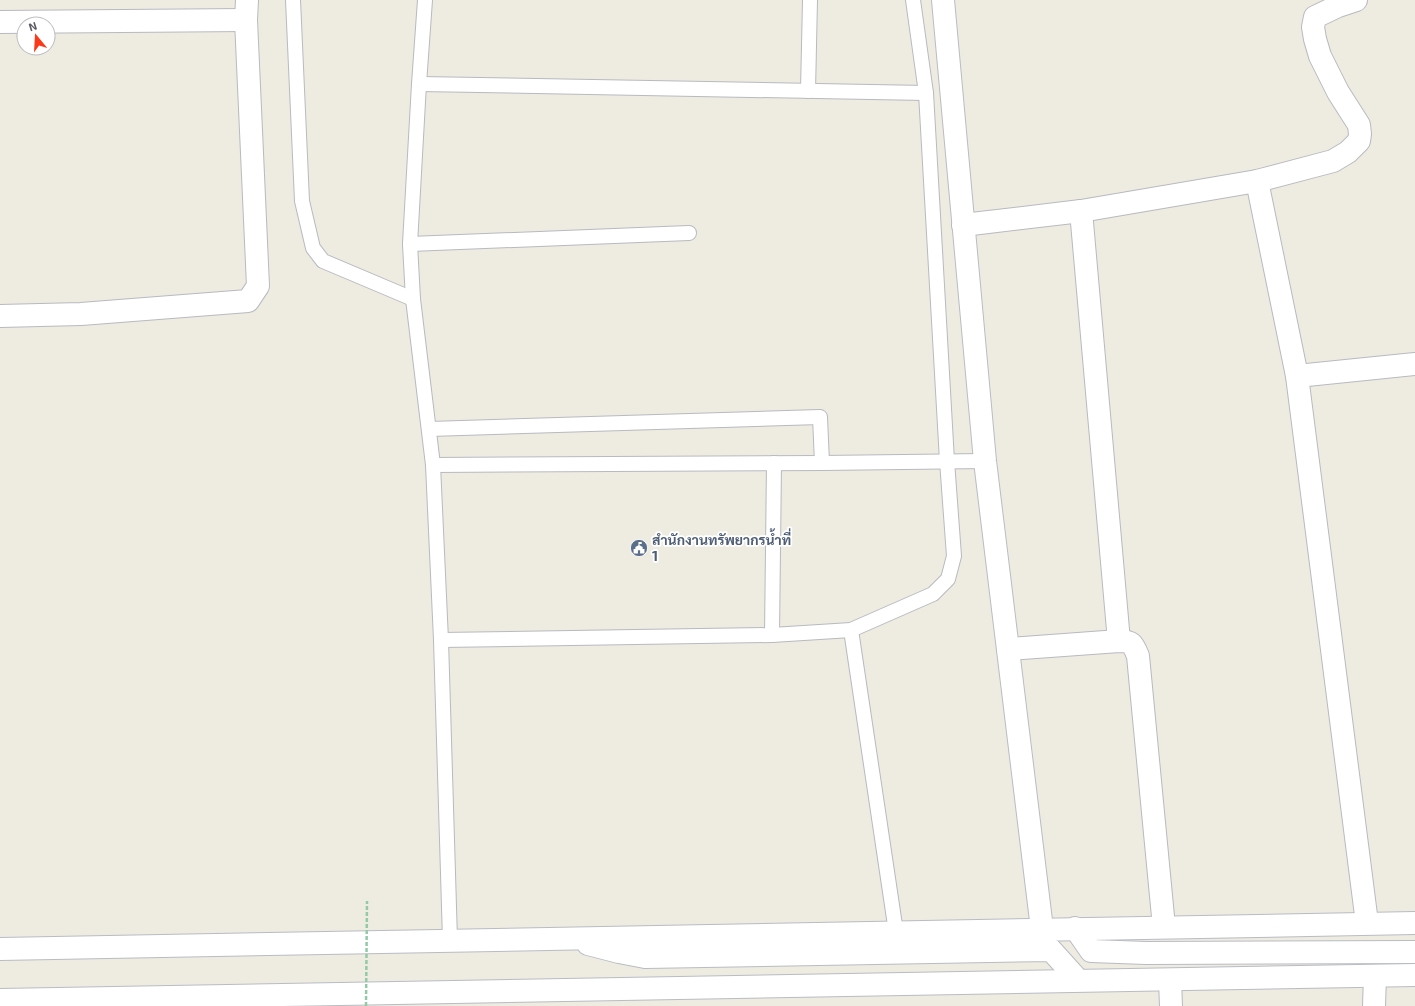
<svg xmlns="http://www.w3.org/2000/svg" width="1415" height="1006" font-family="'Exo 2',Sarabun,sans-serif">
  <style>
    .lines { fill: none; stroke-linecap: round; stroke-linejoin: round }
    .lane-casing { stroke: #b8bac1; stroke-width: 16 }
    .street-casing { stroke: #b8bac1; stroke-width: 24 }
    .secondary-casing { stroke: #b9bcc4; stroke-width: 24 }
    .lane { stroke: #fff; stroke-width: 14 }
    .street { stroke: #fff; stroke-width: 22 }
    .secondary { stroke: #fff; stroke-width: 22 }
    .path-bridge { stroke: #92caa5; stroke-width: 2.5; stroke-dasharray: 4 2; stroke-linecap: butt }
    .labels { text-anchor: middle; stroke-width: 3.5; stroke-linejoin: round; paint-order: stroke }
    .service-label { font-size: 14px; font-weight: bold; fill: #4e5e75; stroke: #fff; text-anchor: start }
  </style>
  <rect width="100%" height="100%" fill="#eeebe0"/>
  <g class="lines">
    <defs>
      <g id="lane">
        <path d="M293 0 302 201 313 248 323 261 413 299"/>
        <path d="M425 0 419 84 410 244 413 299 433 465 441 640 450 940"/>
        <path d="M419 84 926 93"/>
        <path d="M808 91 810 0"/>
        <path d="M410 244 689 233"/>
        <path d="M429 429 820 417 822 463"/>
        <path d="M433 465 822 463 985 461"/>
        <path d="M851 630 896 932"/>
        <path d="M772 635 774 463"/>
        <path d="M441 640 772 635 851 630 933 594 948 579 954 556 947 461 926 93 913 0"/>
      </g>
      <g id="street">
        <path d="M0 22 246 20"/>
        <path d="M1257 181 1297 376 1367 923"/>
        <path d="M1081 211 1119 641"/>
        <path d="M963 225 1081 211 1257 181 1333 161 1348 152 1359 141 1360 134 1359 125 1338 92 1320 56 1315 39 1313 27 1315 17 1338 6 1356 0"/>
        <path d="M0 316 81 314 248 301 258 286 246 20 247 0"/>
        <path d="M1297 376 1415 364"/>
        <path d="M1008 649 1119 641C1132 641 1133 644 1138 656L1164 927"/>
        <path d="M1170 980 1171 1006"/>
        <path d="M1374 1006 1375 976"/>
      </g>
      <g id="secondary">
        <path d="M943 0 985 461 1042 929"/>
        <path d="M1075 928 1091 951 1146 953 1415 952"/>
        <path d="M588 944 619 952 645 957 1051 950 1078 980"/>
        <path d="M0 949 1415 923"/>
        <path d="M0 1000 1415 975"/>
      </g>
    </defs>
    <!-- lane casing -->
    <use href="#lane" class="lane-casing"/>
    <!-- street casing -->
    <use href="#street" class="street-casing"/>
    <!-- secondary casing -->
    <use href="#secondary" class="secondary-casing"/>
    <!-- lane -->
    <use href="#lane" class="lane"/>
    <!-- street -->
    <use href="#street" class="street"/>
    <!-- secondary -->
    <use href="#secondary" class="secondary"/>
    <!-- path-bridge -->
    <path class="path-bridge" d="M366 1006 367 901"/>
  </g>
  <!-- icons -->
  <defs>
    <symbol id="civic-disc" viewBox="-11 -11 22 22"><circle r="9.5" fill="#5c6f8a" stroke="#fff"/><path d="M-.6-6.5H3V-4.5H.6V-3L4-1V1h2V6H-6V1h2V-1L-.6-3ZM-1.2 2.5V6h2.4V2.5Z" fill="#fff"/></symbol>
  </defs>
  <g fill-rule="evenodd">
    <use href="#civic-disc" x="629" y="538" width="20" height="20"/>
  </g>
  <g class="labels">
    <!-- service labels -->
    <g class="service-label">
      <text x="652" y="545">สำนักงานทรัพยากรน้ำที่<tspan x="652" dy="16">1</tspan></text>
    </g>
  </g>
  <!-- north arrow -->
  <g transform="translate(36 36) rotate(342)"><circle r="19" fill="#ffffff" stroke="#bdbec1"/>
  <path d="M0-3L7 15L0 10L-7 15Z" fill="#fb3818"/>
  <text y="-6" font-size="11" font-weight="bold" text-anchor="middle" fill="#595c63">N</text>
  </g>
</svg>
